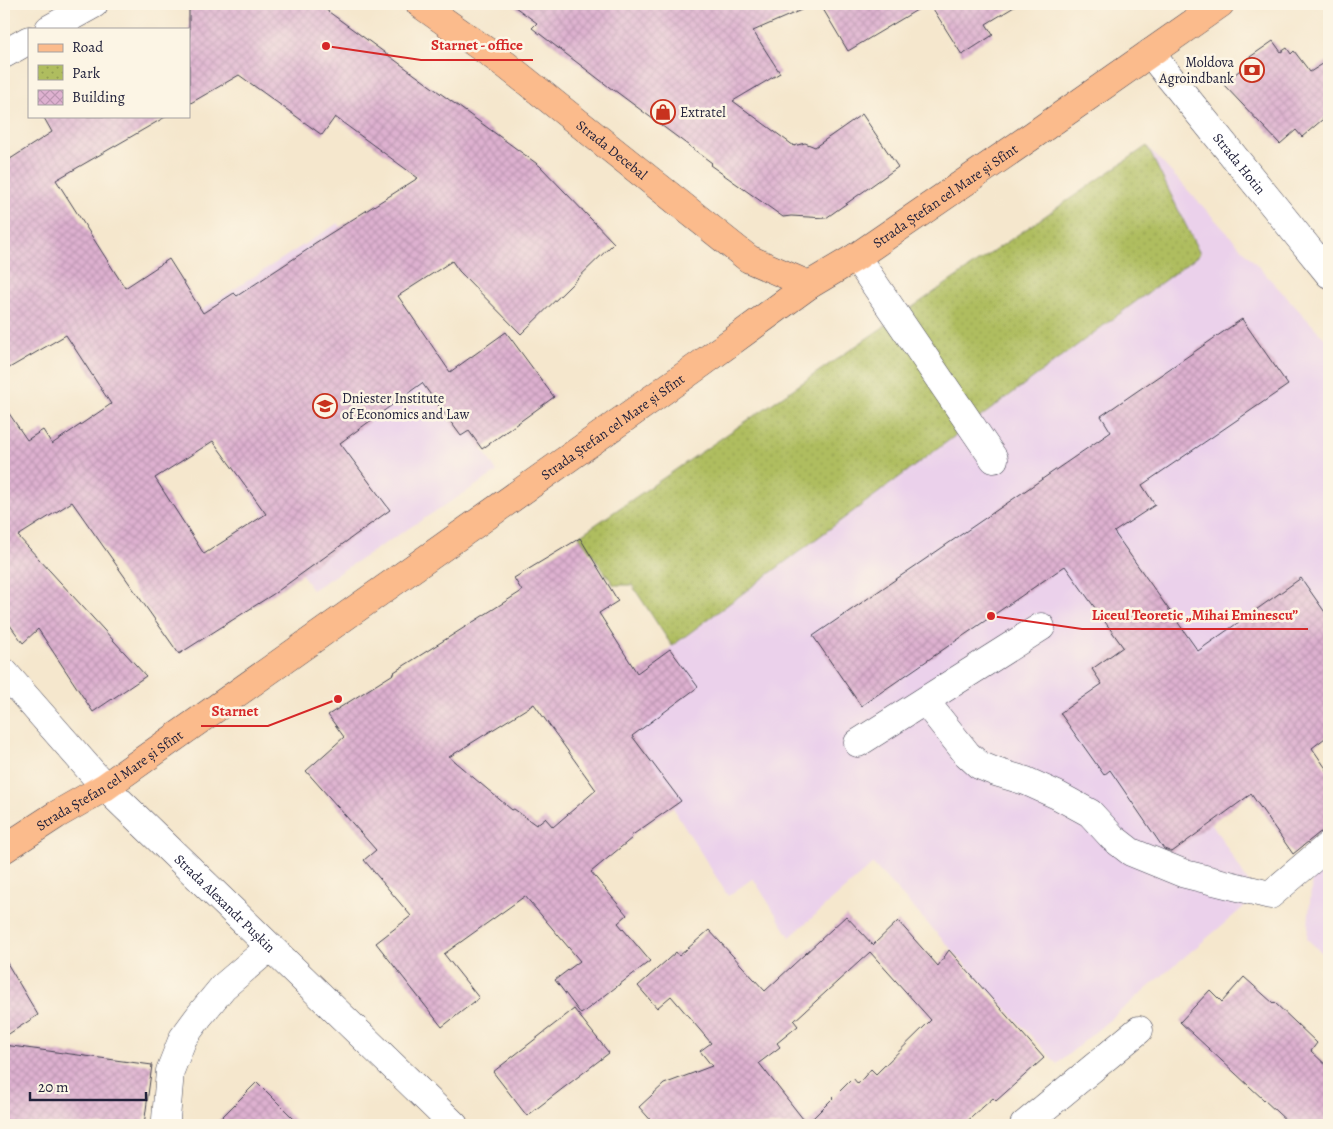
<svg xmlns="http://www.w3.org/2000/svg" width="1333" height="1129" font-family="Alegreya,serif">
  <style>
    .built { fill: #ebd1eb }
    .park { fill: url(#park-dots); stroke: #68704d }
    .building { fill: url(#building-cross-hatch); fill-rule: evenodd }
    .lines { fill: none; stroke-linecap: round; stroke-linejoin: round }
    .minor-casing { stroke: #424051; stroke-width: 29 }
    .major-casing { stroke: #424051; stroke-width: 29 }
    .minor { stroke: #fff; stroke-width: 28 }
    .major { stroke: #fbbb8c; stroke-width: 28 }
    .labels { text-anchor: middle; stroke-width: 5; stroke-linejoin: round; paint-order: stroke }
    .poi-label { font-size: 14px; fill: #22223b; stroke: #fcf5e5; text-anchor: start }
    .street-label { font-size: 14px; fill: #22223b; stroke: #fcf5e5 }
    .leader { fill: none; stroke: #d62828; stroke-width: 2 }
    .callout-dot { fill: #d62828; stroke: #fcf5e5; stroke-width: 2 }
    .callout-label { font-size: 15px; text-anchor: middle; font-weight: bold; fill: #d62828; stroke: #fcf5e5; stroke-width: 5; stroke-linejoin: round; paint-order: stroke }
  </style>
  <defs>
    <pattern id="park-dots" width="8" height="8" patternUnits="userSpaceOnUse" patternTransform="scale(1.25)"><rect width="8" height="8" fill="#afbd5f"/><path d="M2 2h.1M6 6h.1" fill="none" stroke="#96a253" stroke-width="1.8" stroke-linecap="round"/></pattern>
    <pattern id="building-cross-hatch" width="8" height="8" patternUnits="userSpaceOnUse" patternTransform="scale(1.25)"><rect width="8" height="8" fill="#deb1d0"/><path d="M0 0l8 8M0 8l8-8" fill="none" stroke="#be98b4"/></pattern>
  </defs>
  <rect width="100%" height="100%" fill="#fcf5e5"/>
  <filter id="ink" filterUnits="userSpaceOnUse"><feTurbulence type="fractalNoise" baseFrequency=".02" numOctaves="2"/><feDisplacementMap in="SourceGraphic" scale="10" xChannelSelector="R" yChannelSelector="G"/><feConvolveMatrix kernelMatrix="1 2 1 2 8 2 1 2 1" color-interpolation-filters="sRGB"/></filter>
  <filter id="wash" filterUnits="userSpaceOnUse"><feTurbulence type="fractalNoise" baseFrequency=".0096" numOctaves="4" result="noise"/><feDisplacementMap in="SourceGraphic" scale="20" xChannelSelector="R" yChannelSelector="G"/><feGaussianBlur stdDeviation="1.12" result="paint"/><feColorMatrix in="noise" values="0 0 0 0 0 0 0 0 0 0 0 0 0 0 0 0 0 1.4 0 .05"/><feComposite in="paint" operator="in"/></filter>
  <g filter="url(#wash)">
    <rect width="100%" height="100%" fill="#f5e7cd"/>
    <!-- built -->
    <g class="built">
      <path d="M1147 146 1329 343V732L1328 730 1209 819 1257 896 1057 1064 873 864 790 937 753 878 728 896 621 724 628 683 672 646 632 585H614L579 536Z"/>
      <path d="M338 223 497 472 312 590 153 341Z"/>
      <path d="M1329 862V959L1307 939 1312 876Z"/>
    </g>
    <!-- park -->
    <path class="park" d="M1147 146 1200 254 672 646 632 585H614L579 536Z"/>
    <g id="blocks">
      <!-- building -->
      <g class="building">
        <path d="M201 4H318L540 166 614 243 521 334 459 271 452 261 398 296 450 372 506 332 554 397 482 449 469 431 461 436 422 383 340 443 390 510 275 593 179 654 72 502 18 536 146 676 93 712 38 629 23 643 4 617V406L27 440 43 430 52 444 111 404 66 335 4 371V163L52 132 43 116H167L56 180 125 288 169 259 203 313 234 293 237 296 313 246 312 245 418 178 335 117 322 135 239 75 189 104V10ZM213 441 266 514 204 554 155 478Z"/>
        <path d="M511 4H815L753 31 780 73 733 101 794 146 805 143 815 147 862 114 898 167 826 218 791 216 783 217 710 165 712 163 614 90H613L532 28 537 23Z"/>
        <path d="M820 4H927L848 51Z"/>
        <path d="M930 4H1019L986 24 993 35 962 55Z"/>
        <path d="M1273 41 1281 52 1287 48 1291 54 1294 51 1310 72 1329 60V114L1302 137 1296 130 1280 144 1223 84 1250 62 1247 59Z"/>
        <path d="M1242 319 1288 385 1142 485 1155 505 1114 532 1198 651 1301 578 1329 618V735L1312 748 1329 773V829L1319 833 1293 854 1251 794 1172 852 1164 849 1110 770 1104 775 1060 713 1102 684 1092 669 1123 647 1065 566 861 706 813 636 1111 432 1101 416Z"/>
        <path d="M580 538 618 601 599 613 637 673 670 649 698 687 632 736 681 801 631 836 632 838 591 872 627 915 618 923 650 961 581 1014 555 980 580 961 525 896 444 954 479 998 442 1027 376 943 411 916 364 860 376 850 306 771 344 737 328 715 395 673 394 672 522 591 514 578ZM534 704 596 790 553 827 545 818 536 825 514 809 512 810 449 757Z"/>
        <path d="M846 916 873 945 898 921 938 966 949 950 1044 1058 996 1101 993 1098 963 1125H655L639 1107 664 1084 712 1066 700 1051 711 1043 671 996 657 1008 638 986 676 952 679 956 709 930 765 991ZM870 952 931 1020 876 1074 871 1069 858 1084 853 1078 807 1124 759 1063 780 1047 777 1043 798 1026 794 1021Z"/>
        <path d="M4 958 38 1015 4 1037Z"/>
        <path d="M1244 977 1273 1003 1274 1002 1317 1043 1311 1051 1329 1068V1125H1291L1180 1022 1210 990 1222 1002Z"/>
        <path d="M574 1009 609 1053 527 1116 493 1072Z"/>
        <path d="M4 1045 152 1065 144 1125H4Z"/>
        <path d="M257 1082 300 1125H214Z"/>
      </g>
    </g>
  </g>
  <g filter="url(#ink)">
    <use href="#blocks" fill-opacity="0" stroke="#424051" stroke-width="1"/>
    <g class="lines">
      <defs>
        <g id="minor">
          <path d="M49 29 94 4"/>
          <path id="s1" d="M1150 53 1329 274"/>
          <path d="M4 54 29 40"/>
          <path d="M856 257 994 459"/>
          <path id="s2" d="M4 672 105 787 454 1125"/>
          <path d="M925 701 967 754 979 765 996 772 1026 781 1057 795 1090 813 1113 838 1131 852 1185 874 1270 895 1329 845"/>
          <path d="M858 743 1041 627"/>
          <path d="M167 1125 166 1119 170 1071 183 1038 200 1015 223 987 270 947"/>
          <path d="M1024 1125 1139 1030"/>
        </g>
        <g id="major">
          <path id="s3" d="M420 4 506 65 749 259 809 285"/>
          <path id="s4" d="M4 849 56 815 105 787 701 364 809 285 856 257 1032 136 1220 4"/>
        </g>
      </defs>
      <!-- minor casing -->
      <use href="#minor" class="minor-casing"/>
      <!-- major casing -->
      <use href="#major" class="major-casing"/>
      <!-- minor -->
      <use href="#minor" class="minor"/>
      <!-- major -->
      <use href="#major" class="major"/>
    </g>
  </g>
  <!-- icons -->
  <defs>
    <symbol id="bank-ring" viewBox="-11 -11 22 22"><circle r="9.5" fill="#fcf5e5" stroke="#c8321e" stroke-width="1.5"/><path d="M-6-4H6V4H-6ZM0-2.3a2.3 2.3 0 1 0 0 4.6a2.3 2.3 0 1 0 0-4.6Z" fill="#c8321e"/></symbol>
    <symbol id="shop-ring" viewBox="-11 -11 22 22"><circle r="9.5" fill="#fcf5e5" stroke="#c8321e" stroke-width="1.5"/><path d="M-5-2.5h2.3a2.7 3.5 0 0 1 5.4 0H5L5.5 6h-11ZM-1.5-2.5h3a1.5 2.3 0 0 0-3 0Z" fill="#c8321e"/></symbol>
    <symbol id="university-ring" viewBox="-11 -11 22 22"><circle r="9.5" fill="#fcf5e5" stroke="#c8321e" stroke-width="1.5"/><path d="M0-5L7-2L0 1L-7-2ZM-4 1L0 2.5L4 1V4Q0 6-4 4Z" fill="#c8321e"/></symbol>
  </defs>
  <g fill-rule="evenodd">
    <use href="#bank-ring" x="1238" y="56" width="28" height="28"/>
    <use href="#shop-ring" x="649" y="98" width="28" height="28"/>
    <use href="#university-ring" x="311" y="392" width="28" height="28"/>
  </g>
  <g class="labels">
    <!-- poi labels -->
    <g class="poi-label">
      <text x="1234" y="67" text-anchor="end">Moldova<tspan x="1234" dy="16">Agroindbank</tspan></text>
      <text x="680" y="117">Extratel</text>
      <text x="342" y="403">Dniester Institute<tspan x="342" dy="16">of Economics and Law</tspan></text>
    </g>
    <!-- street labels -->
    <g class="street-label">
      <text dy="5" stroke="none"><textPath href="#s3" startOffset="241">Strada Decebal</textPath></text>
      <text dy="5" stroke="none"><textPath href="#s1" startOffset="142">Strada Hotin</textPath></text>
      <text dy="5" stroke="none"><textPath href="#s4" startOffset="1146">Strada Ștefan cel Mare și Sfînt</textPath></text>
      <text dy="5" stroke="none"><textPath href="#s4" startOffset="741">Strada Ștefan cel Mare și Sfînt</textPath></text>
      <text dy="5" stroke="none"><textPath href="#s4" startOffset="126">Strada Ștefan cel Mare și Sfînt</textPath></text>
      <text dy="5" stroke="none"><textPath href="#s2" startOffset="320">Strada Alexandr Pușkin</textPath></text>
    </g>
  </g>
  <!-- callouts -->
  <path class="leader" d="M326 46L421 60H533M991 616L1082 629H1308M338 699L268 726H201"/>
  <g class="callout-dot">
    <circle cx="326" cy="46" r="5"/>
    <circle cx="991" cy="616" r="5"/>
    <circle cx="338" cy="699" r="5"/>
  </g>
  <g class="callout-label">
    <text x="477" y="50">Starnet - office</text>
    <text x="1195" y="620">Liceul Teoretic „Mihai Eminescu”</text>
    <text x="235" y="716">Starnet</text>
  </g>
  <!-- margin -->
  <rect width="1333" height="1129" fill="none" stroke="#fcf5e5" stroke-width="20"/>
  <!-- legend -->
  <rect x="28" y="28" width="162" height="90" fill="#fcf5e5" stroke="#a5a1a1"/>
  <rect x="38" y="44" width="25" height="8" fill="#fbbb8c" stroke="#a5a1a1"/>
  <text x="72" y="52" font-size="15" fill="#22223b">Road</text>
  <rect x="38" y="65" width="25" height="15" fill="url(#park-dots)" stroke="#a5a1a1"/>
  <text x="72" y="78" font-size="15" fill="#22223b">Park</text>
  <rect x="38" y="90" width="25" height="15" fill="url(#building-cross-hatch)" stroke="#a5a1a1"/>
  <text x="72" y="102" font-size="15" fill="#22223b">Building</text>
  <!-- scale -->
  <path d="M30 1092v8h116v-8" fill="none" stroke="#22223b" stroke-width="2.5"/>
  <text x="38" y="1092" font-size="15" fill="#22223b" stroke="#fcf5e5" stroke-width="4" paint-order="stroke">20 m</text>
</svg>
